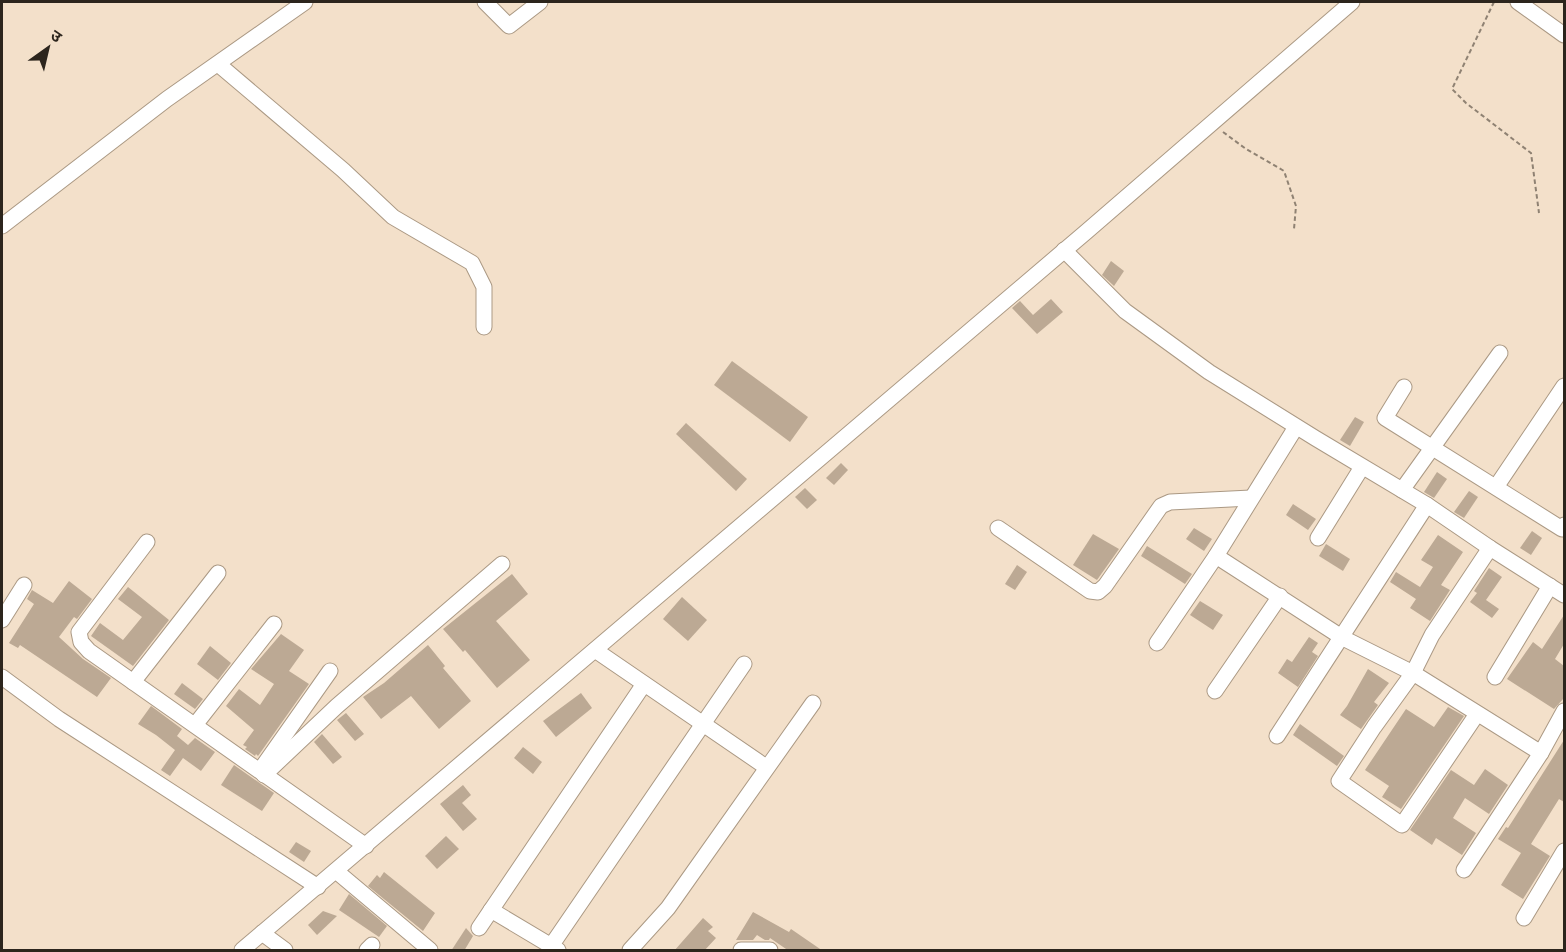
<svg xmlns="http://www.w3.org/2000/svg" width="1566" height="952" font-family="Mulish,'Noto Sans Devanagari',sans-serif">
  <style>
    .building { fill: #bca994 }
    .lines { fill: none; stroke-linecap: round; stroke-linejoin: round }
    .minor-casing { stroke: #ab9984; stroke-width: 17 }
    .path { stroke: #8f8273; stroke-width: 2; stroke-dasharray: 4.5 3; stroke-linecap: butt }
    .minor { stroke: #fff; stroke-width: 15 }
  </style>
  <rect width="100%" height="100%" fill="#f3e0ca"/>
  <!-- building -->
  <g class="building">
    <path d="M1111 261 1124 271 1114 286 1102 275Z"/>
    <path d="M1051 299 1063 312 1037 334 1012 308 1020 301 1033 315Z"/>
    <path d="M732 361 808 417 790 442 714 385Z"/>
    <path d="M1355 417 1364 422 1350 446 1340 440Z"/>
    <path d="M686 423 747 479 736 491 676 434Z"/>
    <path d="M841 463 848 470 834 485 826 478Z"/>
    <path d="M1437 472 1447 479 1434 498 1424 492Z"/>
    <path d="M805 488 817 500 807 509 795 497Z"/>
    <path d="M1469 491 1478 497 1464 518 1454 512Z"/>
    <path d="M1293 504 1316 519 1308 530 1286 515Z"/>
    <path d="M1194 528 1212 539 1204 551 1186 539Z"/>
    <path d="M1532 531 1542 538 1531 555 1520 548Z"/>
    <path d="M1093 534 1119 549 1097 580 1073 565Z"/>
    <path d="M1438 535 1463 552 1441 585 1450 590 1430 621 1410 608 1416 599 1390 582 1396 572 1420 587 1433 567 1421 560Z"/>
    <path d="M1326 544 1350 559 1343 571 1319 556Z"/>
    <path d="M1147 546 1192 574 1185 584 1141 556Z"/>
    <path d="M1017 565 1027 572 1015 590 1005 584Z"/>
    <path d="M1489 568 1502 577 1486 600 1499 609 1492 618 1470 602 1477 593 1474 591Z"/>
    <path d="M512 574 528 594 496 621 530 660 497 688 465 650 463 652 443 629Z"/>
    <path d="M69 581 92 599 77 619 74 617 59 637 83 659 111 678 97 697 20 645 18 648 9 643 34 604 27 599 32 590 53 603Z"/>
    <path d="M128 587 169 620 133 666 91 636 100 623 123 640 142 617 118 599Z"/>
    <path d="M682 597 707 620 688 641 663 619Z"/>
    <path d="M1200 601 1223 615 1213 630 1190 615Z"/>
    <path d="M1564 615V644L1555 659 1564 666V698L1554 709 1507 679 1533 642 1542 649Z"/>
    <path d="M281 634 304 650 289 671 309 684 258 756 256 754 255 756 245 749 247 747 243 745 254 730 226 706 239 689 260 705 274 684 251 669Z"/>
    <path d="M1309 637 1318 643 1312 652 1318 656 1298 687 1278 673 1287 659 1292 662Z"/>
    <path d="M428 645 445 666 443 668 471 701 439 729 411 696 381 719 363 697 384 683Z"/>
    <path d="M210 646 231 663 218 680 197 664Z"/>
    <path d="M1368 669 1389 683 1374 702 1378 705 1361 729 1340 715 1347 706Z"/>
    <path d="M182 683 203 699 195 709 174 694Z"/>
    <path d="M581 693 592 708 556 737 543 721Z"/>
    <path d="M151 706 182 729 177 736 188 745 195 738 215 752 201 771 183 758 170 776 161 770 175 750 156 735 138 724Z"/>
    <path d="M1448 707 1464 716 1401 809 1382 797 1389 786 1365 770 1406 709 1434 727Z"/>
    <path d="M346 713 364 734 355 741 337 720Z"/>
    <path d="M1300 724 1344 756 1337 766 1293 735Z"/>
    <path d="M322 734 342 757 333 764 314 742Z"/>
    <path d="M1564 740V802L1559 799 1531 844 1550 856 1523 899 1501 885 1521 853 1498 839 1506 827 1508 828Z"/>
    <path d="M523 747 542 762 533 774 514 758Z"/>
    <path d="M234 765 274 793 262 811 221 785Z"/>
    <path d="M1485 769 1508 785 1489 814 1465 798 1453 818 1476 833 1462 855 1436 838 1432 845 1410 830 1451 770 1474 785Z"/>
    <path d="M463 785 471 795 462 803 477 819 463 831 440 804Z"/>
    <path d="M446 836 459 849 437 869 425 856Z"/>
    <path d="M296 842 311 851 304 862 289 852Z"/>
    <path d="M384 872 435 913 423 931 368 886 377 875 380 878Z"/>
    <path d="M349 894 387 926 379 937 339 910Z"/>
    <path d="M323 911 337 916 317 935 308 925Z"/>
    <path d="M753 912 789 932 791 929 823 951H789L770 938 769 940H765L757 935 753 940H736Z"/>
    <path d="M703 918 713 927 708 931 716 938 704 951H674Z"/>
    <path d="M466 928 473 936 464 951H451Z"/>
  </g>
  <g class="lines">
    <defs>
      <g id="minor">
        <path d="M485 2 509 26 540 2"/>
        <path d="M1518 2 1564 35"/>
        <path d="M218 64 343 170 393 217 472 263 484 287V327"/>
        <path d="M2 226 167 99 305 2"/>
        <path d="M1064 250 1125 311 1209 372 1315 438 1427 505 1490 548 1564 595"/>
        <path d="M1404 387 1385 418 1562 529 1564 525"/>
        <path d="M1496 487 1564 386"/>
        <path d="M1402 490 1500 353"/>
        <path d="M998 528 1090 591 1098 592 1105 586 1161 506 1170 502 1251 498"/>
        <path d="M1318 538 1362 467"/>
        <path d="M147 542 79 632 81 642 89 651 366 846"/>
        <path d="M1216 556 1343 638 1413 673 1541 753 1564 711"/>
        <path d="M2 620 24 585"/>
        <path d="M1157 643 1216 556 1296 427"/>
        <path d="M595 650 766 767"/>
        <path d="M2 677 59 719 318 887"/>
        <path d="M1495 677 1550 586"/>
        <path d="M133 682 218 573"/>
        <path d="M1215 691 1280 596"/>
        <path d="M1477 714 1402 825 1339 781 1374 727 1413 673 1432 635 1490 548"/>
        <path d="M195 725 274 624"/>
        <path d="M1277 736 1427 505"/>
        <path d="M261 769 330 671"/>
        <path d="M264 775 337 706 502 564"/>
        <path d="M1464 870 1541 753"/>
        <path d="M336 871 430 950"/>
        <path d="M491 910 558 950"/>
        <path d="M1524 918 1564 851"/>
        <path d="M479 928 644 684"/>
        <path d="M262 933 285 950"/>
        <path d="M551 946 744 664"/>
        <path d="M242 950 1086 232 1352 2"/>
        <path d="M367 950 372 945"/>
        <path d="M630 950 668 908 813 703"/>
        <path d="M741 950H770"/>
      </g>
    </defs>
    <!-- minor casing -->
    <use href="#minor" class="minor-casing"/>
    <!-- path -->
    <g class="path">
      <path d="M1494 2 1452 89 1466 103 1531 153 1539 213"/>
      <path d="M1223 132 1246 149 1284 171 1296 206 1294 229"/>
    </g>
    <!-- minor -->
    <use href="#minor" class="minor"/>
  </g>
  <!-- border -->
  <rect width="1566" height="952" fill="none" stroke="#2c251d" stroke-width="6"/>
  <!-- north arrow -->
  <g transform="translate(48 48) rotate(34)" stroke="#f3e0ca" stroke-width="4.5" paint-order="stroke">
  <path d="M0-4.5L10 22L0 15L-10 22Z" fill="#2c251d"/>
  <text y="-9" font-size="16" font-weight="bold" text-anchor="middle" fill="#2c251d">उ</text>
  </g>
</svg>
